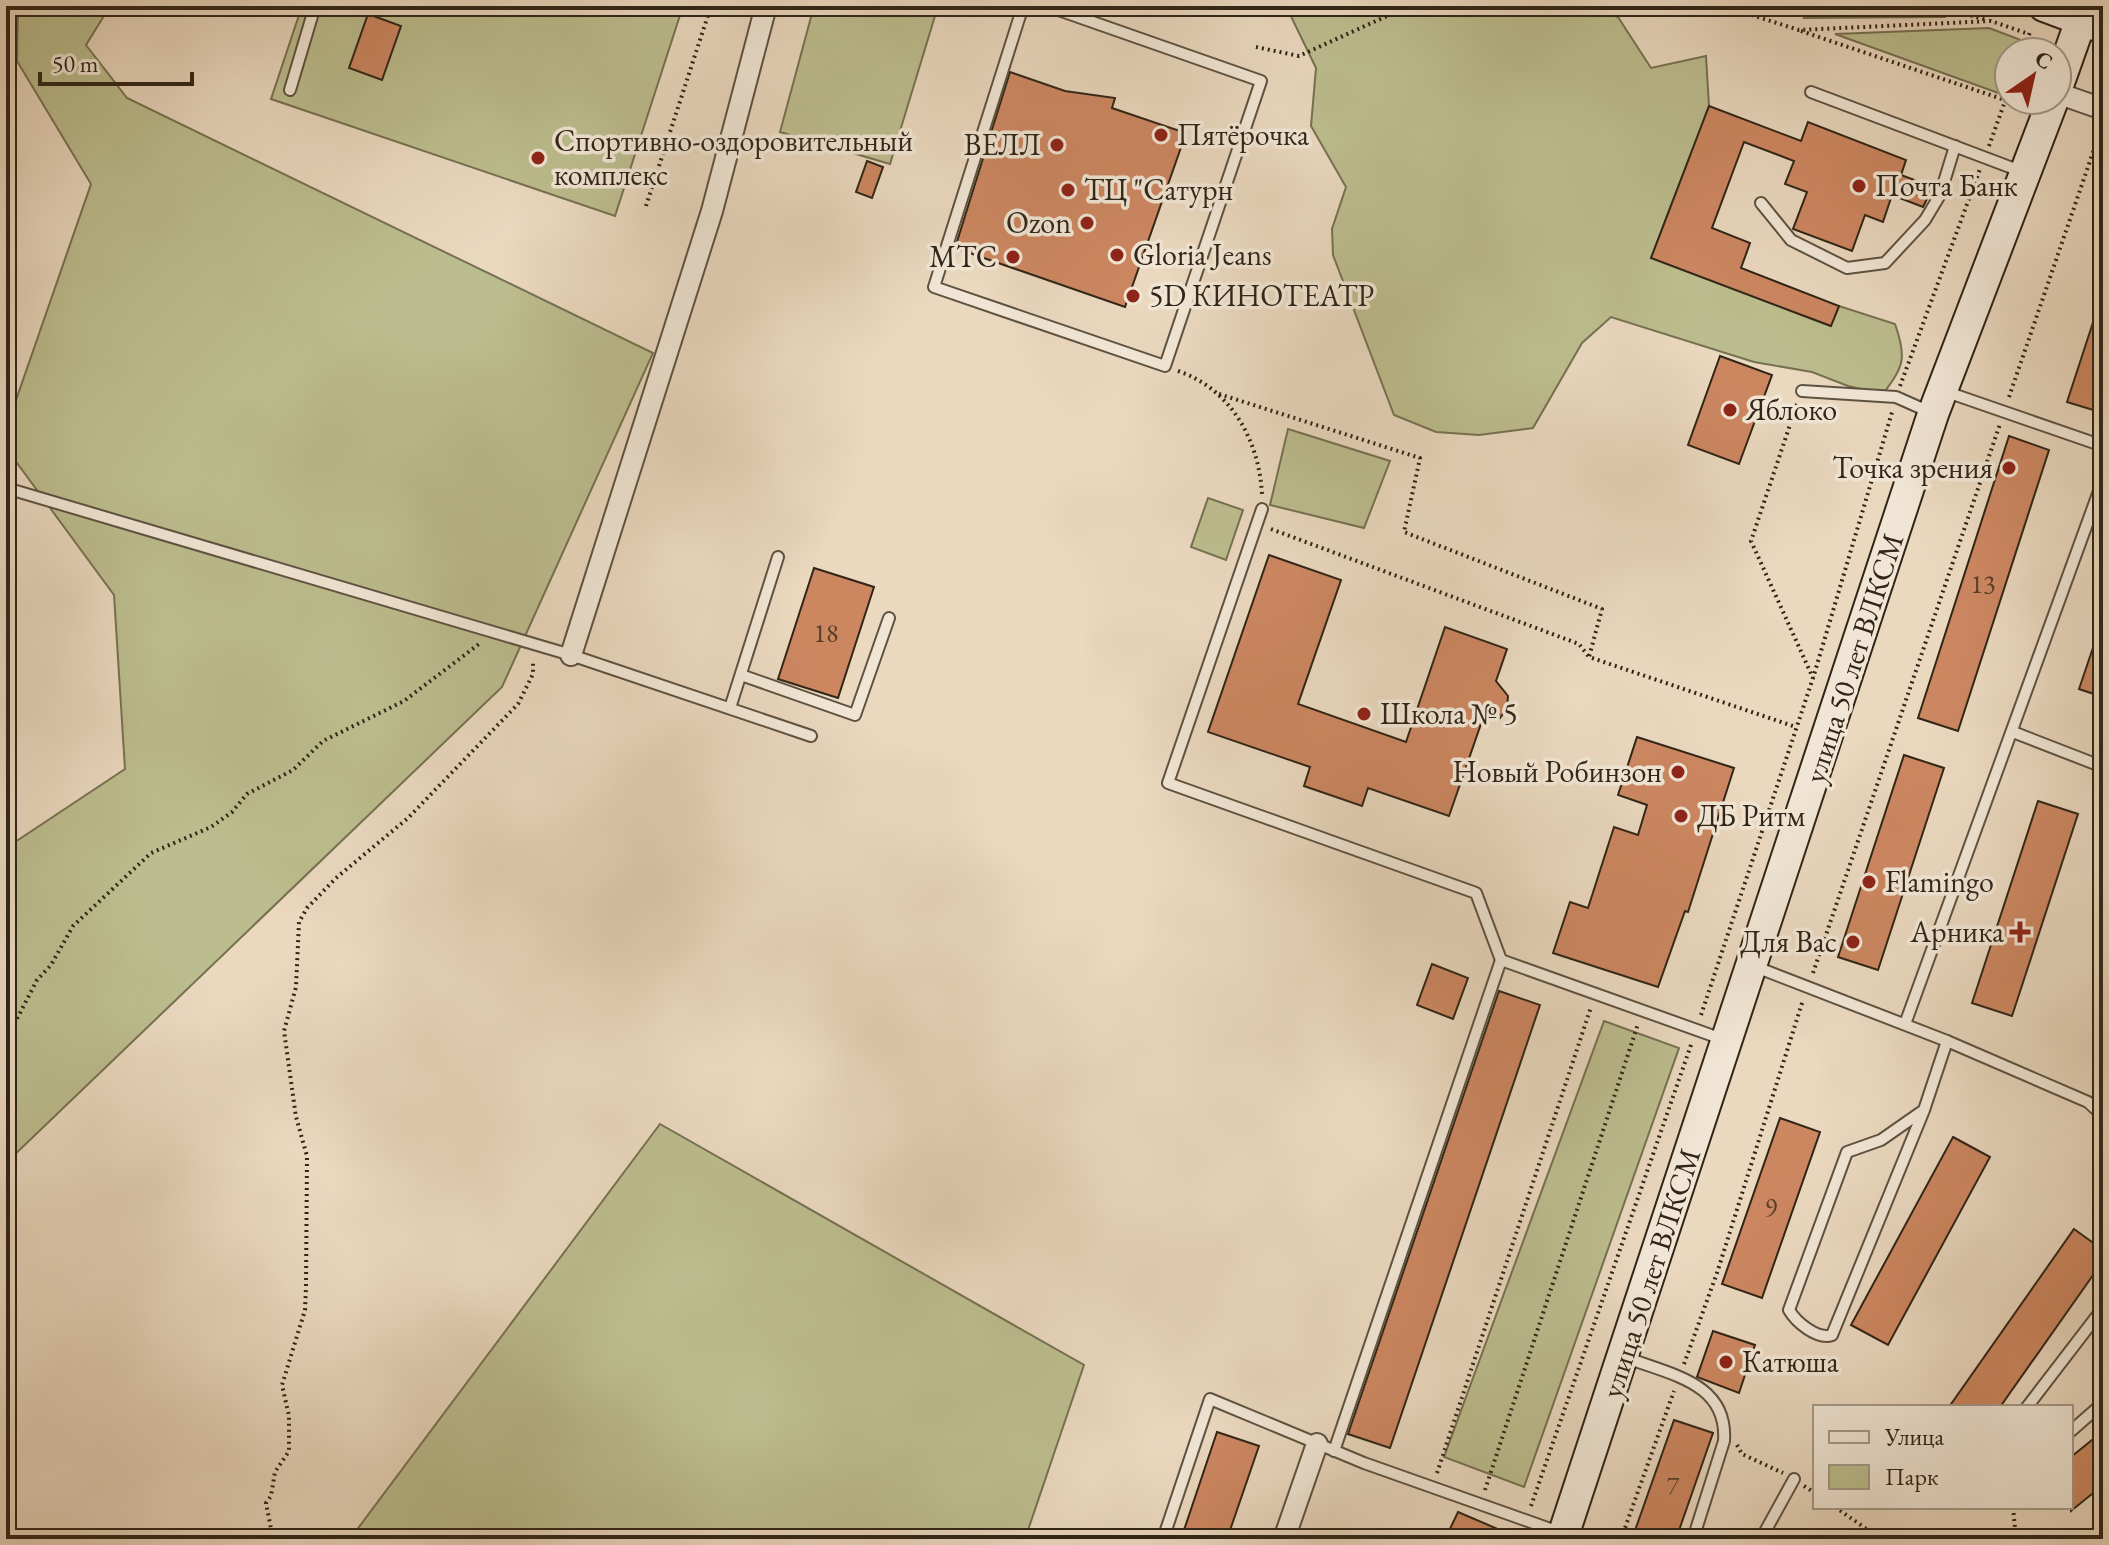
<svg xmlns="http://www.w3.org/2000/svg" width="2109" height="1545" font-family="'EB Garamond',serif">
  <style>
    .green { fill: #bcbd8e; stroke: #767152; stroke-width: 2 }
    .building { fill: #cc8761; stroke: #302517; stroke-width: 2 }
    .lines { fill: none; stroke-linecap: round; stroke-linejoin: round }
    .lane-casing { stroke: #5e5241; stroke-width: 14 }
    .street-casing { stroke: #5e5241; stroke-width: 24 }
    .secondary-casing { stroke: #302517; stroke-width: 34 }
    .path { stroke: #302517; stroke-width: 4; stroke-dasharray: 2 4; stroke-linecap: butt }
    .lane { stroke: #f1e6d5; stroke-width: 10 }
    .street { stroke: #f1e6d5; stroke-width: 20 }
    .secondary { stroke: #f1e6d5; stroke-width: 30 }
    .poi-dot { fill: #8f2418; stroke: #f1e6d5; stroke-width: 3 }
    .labels { text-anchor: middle; stroke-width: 7; stroke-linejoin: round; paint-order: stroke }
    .number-label { font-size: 26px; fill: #573e2a }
    .poi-label { font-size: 30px; fill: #302517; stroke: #f1e6d5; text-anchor: start }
    .street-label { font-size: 30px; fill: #302517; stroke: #f1e6d5 }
  </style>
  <rect width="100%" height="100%" fill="#ead8bf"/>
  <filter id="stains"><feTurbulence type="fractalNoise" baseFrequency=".0025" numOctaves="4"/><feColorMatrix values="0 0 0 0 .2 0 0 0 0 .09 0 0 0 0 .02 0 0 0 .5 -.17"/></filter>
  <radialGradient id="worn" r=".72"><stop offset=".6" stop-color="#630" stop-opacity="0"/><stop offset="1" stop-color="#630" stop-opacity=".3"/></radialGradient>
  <!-- green -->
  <g class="green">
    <path d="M18 6H110L86 45 127 98 653 353 502 687 6 1163V848L125 769 114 595 6 448V429L91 184 17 61Z"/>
    <path d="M302 6H683L615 216 271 99Z"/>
    <path d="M814 6H938L890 164 780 132Z"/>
    <path d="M1286 6H1583L1618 17 1651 68 1706 56 1709 106 1651 258 1830 326 1839 306 1895 324C1907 358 1904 366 1883 394L1848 386 1812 372 1754 362 1611 317 1582 343 1533 428 1479 435 1436 432 1394 415 1333 255 1332 229 1346 187 1311 126 1316 68Z"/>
    <path d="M1813 6H1910L1946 17 1804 18Z"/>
    <path d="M1989 28 2021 40 2016 52H2009V72L2001 94 1835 34Z"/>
    <path d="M1288 429 1390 461 1364 528 1270 505Z"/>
    <path d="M1208 498 1243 510 1226 560 1191 547Z"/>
    <path d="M1604 1021 1679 1048 1524 1487 1444 1457Z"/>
    <path d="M660 1124 1084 1365 1025 1539H350Z"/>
  </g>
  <!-- building -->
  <g class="building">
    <path d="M368 14 401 26 382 80 349 68Z"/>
    <path d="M1010 72 1065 91 1115 98 1112 108 1186 133 1125 307 955 248Z"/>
    <path d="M1709 106 1801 141 1808 122 1906 160 1901 175 1933 187 1923 207 1892 195 1883 222 1865 215 1852 251 1793 229 1807 192 1785 184 1794 161 1744 142 1712 228 1750 243 1741 268 1839 306 1831 326 1651 258Z"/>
    <path d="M867 161 883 167 872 198 856 192Z"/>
    <path d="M2100 301 2103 302V413L2067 402Z"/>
    <path d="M1720 356 1772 375 1739 464 1688 445Z"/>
    <path d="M2009 436 2049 450 1958 731 1918 718Z"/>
    <path d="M1269 555 1341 580 1298 704 1406 742 1445 627 1507 649 1496 681 1508 696 1507 708 1500 718 1482 721 1449 816 1368 788 1362 806 1304 786 1310 767 1208 732Z"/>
    <path d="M814 568 874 587 838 698 778 679Z"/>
    <path d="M2100 627 2103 628V697L2079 689Z"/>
    <path d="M1637 737 1734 768 1688 912 1685 911 1658 987 1553 953 1570 902 1588 908 1614 827 1638 835 1647 805 1618 795Z"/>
    <path d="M1904 755 1944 768 1878 970 1838 957Z"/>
    <path d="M2038 801 2078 814 2012 1016 1972 1003Z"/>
    <path d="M1432 964 1468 978 1453 1019 1417 1005Z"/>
    <path d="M1499 991 1540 1005 1390 1448 1348 1434Z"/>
    <path d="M1780 1118 1820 1132 1762 1298 1722 1284Z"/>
    <path d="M1953 1137 1990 1157 1888 1345 1851 1325Z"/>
    <path d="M2074 1229 2103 1250V1261L2000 1407H1949Z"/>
    <path d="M1713 1331 1755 1345 1739 1393 1697 1377Z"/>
    <path d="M1674 1420 1713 1433 1676 1539H1632Z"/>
    <path d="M2103 1431V1485L2071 1511V1457Z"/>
    <path d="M1217 1432 1259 1446 1227 1539H1181Z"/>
    <path d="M1458 1512 1521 1539H1461L1448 1533Z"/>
  </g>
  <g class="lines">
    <defs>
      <g id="lane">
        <path d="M1023 6 934 287 1165 366 1261 81 1047 6"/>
        <path d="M290 90 315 6"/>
        <path d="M1811 92 2023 172"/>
        <path d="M1761 203 1791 240 1847 268 1885 263 1925 220 1940 195 1955 146"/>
        <path d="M1802 391 1896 397 1932 413"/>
        <path d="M1944 391 2103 446"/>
        <path d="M6 488 571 655 811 736"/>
        <path d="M1262 509 1168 783 1476 893 1501 960"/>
        <path d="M741 675 855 715 889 618"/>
        <path d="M730 708 778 557"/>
        <path d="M2013 732 2103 767"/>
        <path d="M1756 967 1947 1041 2088 1102 2103 1116"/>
        <path d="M1905 1024 2103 480"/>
        <path d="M1924 1110 1832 1335C1817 1340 1796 1322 1789 1310L1847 1152 1881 1140 1924 1110 1947 1041"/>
        <path d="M1625 1357C1670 1375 1728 1382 1724 1441L1693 1539"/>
        <path d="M2027 1407 2103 1308"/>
        <path d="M2071 1431 2103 1403"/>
        <path d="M1334 1451 1501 960 1722 1039"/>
        <path d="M1163 1539 1210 1399 1364 1463 1559 1532"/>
        <path d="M1761 1539 1794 1479"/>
      </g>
      <g id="street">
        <path d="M2057 93 2103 109"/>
        <path d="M571 655 712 211 766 6"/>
        <path d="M1284 1539 1317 1444"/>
      </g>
      <g id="secondary">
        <path d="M2044 6 2103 28"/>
        <path d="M2057 88 2086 6"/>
        <path d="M1562 1539 1933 414 2053 100"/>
      </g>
    </defs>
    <!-- lane casing -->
    <use href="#lane" class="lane-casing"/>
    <!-- street casing -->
    <use href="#street" class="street-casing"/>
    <!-- secondary casing -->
    <use href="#secondary" class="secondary-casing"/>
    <!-- path -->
    <g class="path">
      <path d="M1723 6 1799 30 1991 21 2029 34"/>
      <path d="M1936 6 1987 20"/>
      <path d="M1801 31 2005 100"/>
      <path d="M1256 47 1299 56 1409 6"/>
      <path d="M2023 52 2030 32"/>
      <path d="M1989 146 2009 90"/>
      <path d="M646 206 711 6"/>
      <path d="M1178 371C1231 389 1259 440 1262 494"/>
      <path d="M1900 386 1980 169"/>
      <path d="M1219 394 1420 458 1404 532 1602 609 1589 657 1796 727"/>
      <path d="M2009 397 2101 129"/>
      <path d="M1797 404 1751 541 1813 678"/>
      <path d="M1271 529 1579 644 1589 657"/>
      <path d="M1813 973 2000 424"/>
      <path d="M1701 1015 1813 678 1893 409"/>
      <path d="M6 1040 37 980 51 965 73 926 151 853 211 827 232 812 247 794 293 770 323 741 404 701 479 644"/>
      <path d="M1684 1364 1717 1273 1803 1000"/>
      <path d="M1737 1445 1742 1454 1783 1473"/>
      <path d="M1437 1473 1591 1007"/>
      <path d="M1804 1486 1815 1493"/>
      <path d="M1485 1490 1638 1024"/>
      <path d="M1531 1506 1692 1042"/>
      <path d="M1835 1507 1881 1539"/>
      <path d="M2013 1507 2016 1539"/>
      <path d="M273 1539 266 1503 271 1496 275 1472 289 1451V1416L282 1385 305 1310 306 1287 307 1156 296 1117 284 1031 296 987 299 922 307 908 336 878 408 818 518 704 533 674V660"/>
      <path d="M1621 1539 1674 1391"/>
    </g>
    <!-- lane -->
    <use href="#lane" class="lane"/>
    <!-- street -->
    <use href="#street" class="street"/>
    <!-- secondary -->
    <use href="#secondary" class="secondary"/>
  </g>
  <!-- markers -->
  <g class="poi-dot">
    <circle cx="1161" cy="135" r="8"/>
    <circle cx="1057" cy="145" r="8"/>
    <circle cx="538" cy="158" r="8"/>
    <circle cx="1859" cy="186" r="8"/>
    <circle cx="1068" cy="190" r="8"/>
    <circle cx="1087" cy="223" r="8"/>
    <circle cx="1117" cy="255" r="8"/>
    <circle cx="1013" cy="257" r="8"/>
    <circle cx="1133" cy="296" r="8"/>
    <circle cx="1730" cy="410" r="8"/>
    <circle cx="2009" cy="468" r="8"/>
    <circle cx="1364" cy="714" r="8"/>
    <circle cx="1678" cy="772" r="8"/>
    <circle cx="1681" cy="816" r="8"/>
    <circle cx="1869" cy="882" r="8"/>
    <path d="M2016 920h8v8h8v8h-8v8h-8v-8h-8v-8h8z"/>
    <circle cx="1853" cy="942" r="8"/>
    <circle cx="1726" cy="1362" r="8"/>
  </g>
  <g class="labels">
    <!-- number labels -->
    <g class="number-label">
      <text x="1983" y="593">13</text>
      <text x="826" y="642">18</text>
      <text x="1771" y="1217">9</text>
      <text x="1673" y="1495">7</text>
    </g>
    <!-- poi labels -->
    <g class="poi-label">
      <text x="1177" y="145">Пятёрочка</text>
      <text x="554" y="151">Спортивно-оздоровительный<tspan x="554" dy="34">комплекс</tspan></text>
      <text x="1041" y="155" text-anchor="end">ВЕЛЛ</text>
      <text x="1875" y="196">Почта Банк</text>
      <text x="1084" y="200">ТЦ "Сатурн</text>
      <text x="1071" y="233" text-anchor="end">Ozon</text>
      <text x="1133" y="265">Gloria Jeans</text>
      <text x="997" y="267" text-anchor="end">МТС</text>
      <text x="1149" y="306">5D КИНОТЕАТР</text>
      <text x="1746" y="420">Яблоко</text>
      <text x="1993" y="478" text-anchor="end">Точка зрения</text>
      <text x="1380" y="724">Школа № 5</text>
      <text x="1662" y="782" text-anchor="end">Новый Робинзон</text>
      <text x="1697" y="826">ДБ Ритм</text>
      <text x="1885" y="892">Flamingo</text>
      <text x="2004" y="942" text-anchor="end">Арника</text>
      <text x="1837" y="952" text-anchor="end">Для Вас</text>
      <text x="1742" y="1372">Катюша</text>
    </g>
    <!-- street labels -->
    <g class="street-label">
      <text transform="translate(1854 658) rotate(-72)" y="10">улица 50 лет ВЛКСМ</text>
      <text transform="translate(1651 1273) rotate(-72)" y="10">улица 50 лет ВЛКСМ</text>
    </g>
  </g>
  <!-- margin -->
  <rect width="2109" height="1545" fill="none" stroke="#ead8bf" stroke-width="32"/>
  <rect x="8" y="8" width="2093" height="1529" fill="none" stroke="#302517" stroke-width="4"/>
  <rect x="16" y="16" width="2077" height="1513" fill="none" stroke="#302517" stroke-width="2"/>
  <!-- legend -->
  <rect x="1813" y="1405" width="260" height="104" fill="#f1e6d5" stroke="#a49989" stroke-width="2"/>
  <rect x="1829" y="1431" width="40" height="12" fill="#f1e6d5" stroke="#a49989" stroke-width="2"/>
  <text x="1885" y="1445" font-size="24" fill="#302517">Улица</text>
  <rect x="1829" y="1465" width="40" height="24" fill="#bcbd8e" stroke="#a49989" stroke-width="2"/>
  <text x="1885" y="1485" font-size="24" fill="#302517">Парк</text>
  <!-- north arrow -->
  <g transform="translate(2033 76) rotate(34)"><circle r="38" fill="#f1e6d5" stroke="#a49989" stroke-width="2"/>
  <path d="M0-6L14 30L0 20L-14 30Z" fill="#8f2418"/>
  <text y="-12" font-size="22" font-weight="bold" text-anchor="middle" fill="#302517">С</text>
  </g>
  <!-- scale -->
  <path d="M40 72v12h152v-12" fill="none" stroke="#302517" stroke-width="4"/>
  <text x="52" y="72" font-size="24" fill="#302517" stroke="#f1e6d5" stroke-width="6" paint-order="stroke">50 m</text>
  <rect width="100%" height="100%" filter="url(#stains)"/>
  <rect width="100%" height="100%" fill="url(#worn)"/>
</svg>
